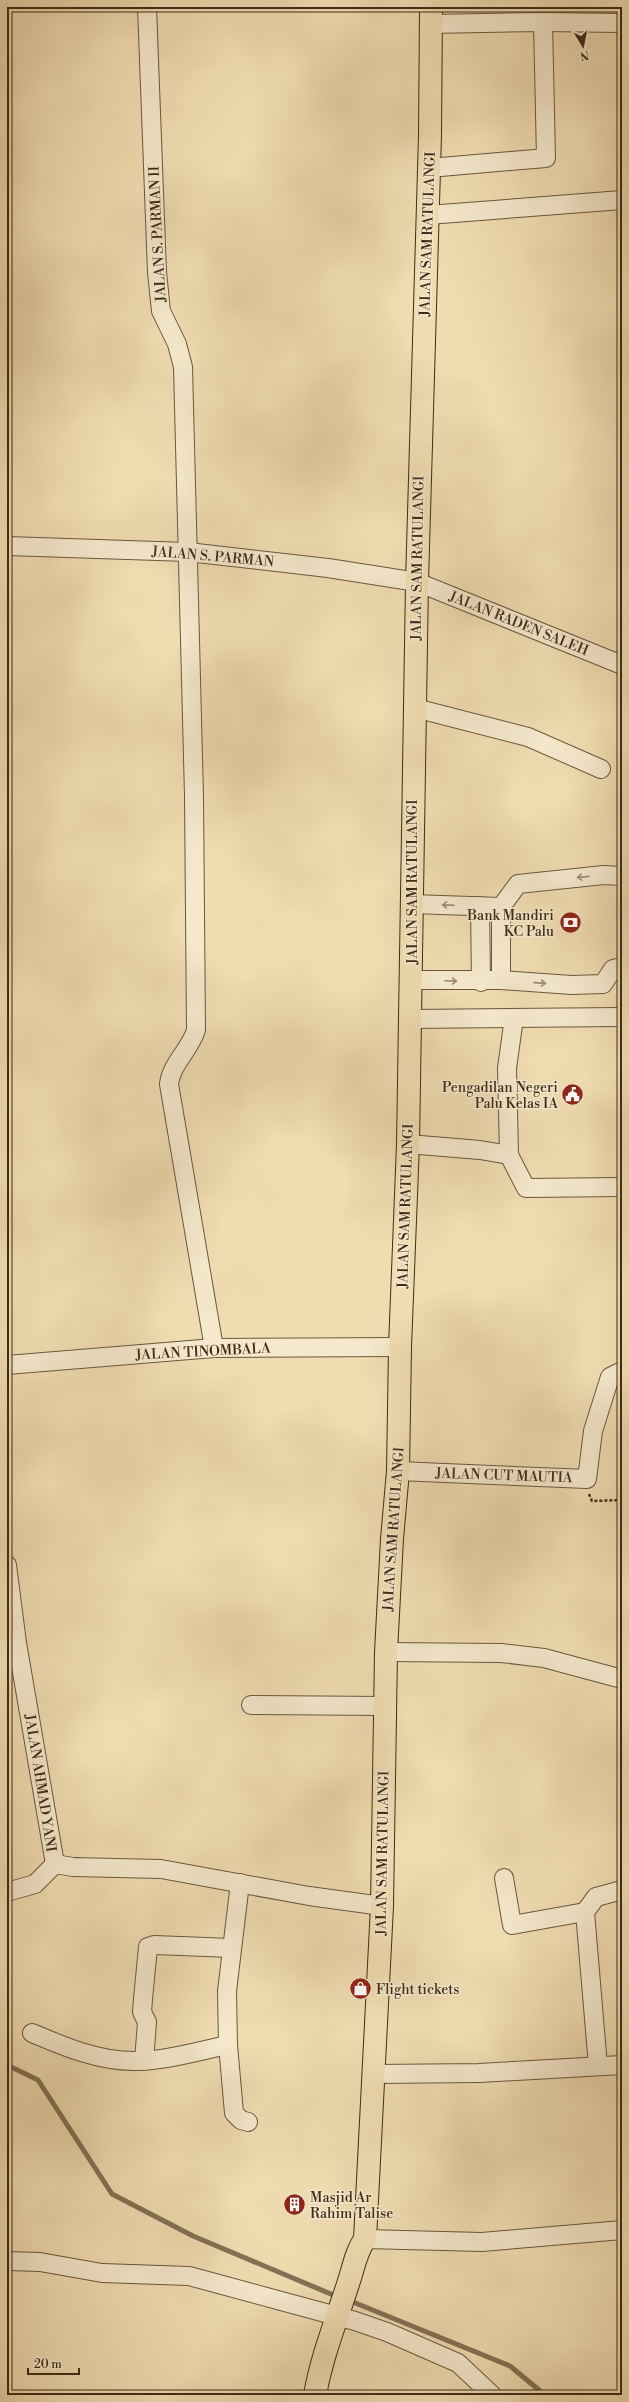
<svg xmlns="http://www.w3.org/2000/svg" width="629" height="2402" font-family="'Libre Bodoni',serif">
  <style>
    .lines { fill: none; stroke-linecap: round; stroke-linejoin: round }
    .stream { stroke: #847155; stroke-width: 5 }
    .minor-casing { stroke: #6a573e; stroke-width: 20 }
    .highway-casing { stroke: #3e2b18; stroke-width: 24 }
    .path { stroke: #3e2b18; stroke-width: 2.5; stroke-dasharray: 3 2; stroke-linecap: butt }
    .minor { stroke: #f5e8cc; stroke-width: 18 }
    .highway { stroke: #f0dcb1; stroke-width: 22 }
    .oneway { stroke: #9a8a72 }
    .labels { text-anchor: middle; stroke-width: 3; stroke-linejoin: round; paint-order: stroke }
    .street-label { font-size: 14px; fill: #3e2b18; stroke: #f5e8cc }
    .poi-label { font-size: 14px; fill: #3e2b18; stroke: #f5e8cc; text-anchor: end }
  </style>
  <rect width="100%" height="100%" fill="#f0dcb1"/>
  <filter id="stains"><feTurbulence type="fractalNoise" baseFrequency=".005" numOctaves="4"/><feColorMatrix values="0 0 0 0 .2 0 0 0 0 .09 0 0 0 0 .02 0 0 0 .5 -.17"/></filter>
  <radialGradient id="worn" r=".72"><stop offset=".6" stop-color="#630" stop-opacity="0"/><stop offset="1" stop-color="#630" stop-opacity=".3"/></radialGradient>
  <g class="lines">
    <!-- stream -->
    <g class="stream">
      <path d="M7 2065 38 2080 112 2194 193 2236 338 2297"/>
      <path d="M348 2300 510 2366 545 2395"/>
    </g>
    <defs>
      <g id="minor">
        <path d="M147 7 157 272 161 311 177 344 183 367 194 796 196 1030C190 1050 171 1064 169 1084L214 1348"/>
        <path d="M543 22 622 23"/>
        <path d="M429 168 546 158 543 22 430 24"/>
        <path d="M428 215 622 200"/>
        <path d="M7 546 188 552 328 568 417 582 622 665"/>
        <path d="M415 708 528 737 601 769"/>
        <path d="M411 904 501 907"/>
        <path d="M480 906 481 982"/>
        <path d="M412 980H501L572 985 603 984 613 969 622 967"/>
        <path d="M501 980V907L518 884 604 875 622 876"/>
        <path d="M514 1018 507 1068 509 1155 526 1188 622 1187"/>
        <path d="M411 1019 622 1017"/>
        <path d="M408 1144 480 1150 509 1155"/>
        <path d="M7 1365 214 1348 400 1347"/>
        <path d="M398 1471 587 1479 593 1431 610 1377 622 1371"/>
        <path d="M7 1565 17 1643 55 1864"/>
        <path d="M386 1652 501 1653 544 1658 622 1679"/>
        <path d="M251 1705 385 1706"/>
        <path d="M55 1864 73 1867 161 1869 309 1896 382 1906"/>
        <path d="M504 1878 512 1925 585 1912"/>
        <path d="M240 1883 227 1991 228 2045 234 2113 241 2120 248 2122"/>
        <path d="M7 1892 35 1884 55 1864"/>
        <path d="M32 2033C65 2047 98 2061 134 2061 165 2061 198 2051 228 2045"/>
        <path d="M144 2061 147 2022 142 2012 143 1999 148 1947 154 1945 232 1948"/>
        <path d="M598 2066 585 1912 596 1897 622 1890"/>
        <path d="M375 2074 479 2073 622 2065"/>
        <path d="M365 2239 482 2242 622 2230"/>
        <path d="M7 2261 40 2262 102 2273 189 2276 355 2321 387 2332 458 2363 492 2395"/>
      </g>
      <path id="highway" d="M315 2395C322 2355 337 2319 349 2281 354 2266 356 2252 365 2239L382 1906 386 1652 392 1539 398 1471 400 1347 408 1144 417 582 430 135 431 7"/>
    </defs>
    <!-- minor casing -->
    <use href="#minor" class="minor-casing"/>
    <!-- highway casing -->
    <use href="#highway" class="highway-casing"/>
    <!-- path -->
    <path class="path" d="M589 1494 592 1501 622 1500"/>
    <!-- minor -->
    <use href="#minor" class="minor"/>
    <!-- highway -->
    <use href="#highway" class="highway"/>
  </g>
  <!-- one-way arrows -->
  <defs><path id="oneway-shaft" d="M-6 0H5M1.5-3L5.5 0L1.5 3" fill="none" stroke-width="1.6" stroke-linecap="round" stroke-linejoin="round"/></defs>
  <g class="oneway">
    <use href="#oneway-shaft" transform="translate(583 877) rotate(174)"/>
    <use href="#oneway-shaft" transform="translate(448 905) rotate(-178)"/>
    <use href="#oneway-shaft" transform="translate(451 981) rotate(2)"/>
    <use href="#oneway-shaft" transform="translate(540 983) rotate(4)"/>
  </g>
  <!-- icons -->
  <defs>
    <symbol id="bank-disc" viewBox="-11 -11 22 22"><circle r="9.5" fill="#8f2418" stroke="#f5e8cc"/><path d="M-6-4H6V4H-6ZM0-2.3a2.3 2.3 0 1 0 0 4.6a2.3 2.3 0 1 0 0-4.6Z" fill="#fff"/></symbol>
    <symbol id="civic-disc" viewBox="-11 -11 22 22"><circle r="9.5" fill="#8f2418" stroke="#f5e8cc"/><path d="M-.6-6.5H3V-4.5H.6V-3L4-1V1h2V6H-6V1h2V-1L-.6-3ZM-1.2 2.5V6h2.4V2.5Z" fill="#fff"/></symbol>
    <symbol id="shop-disc" viewBox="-11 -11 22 22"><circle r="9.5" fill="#8f2418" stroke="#f5e8cc"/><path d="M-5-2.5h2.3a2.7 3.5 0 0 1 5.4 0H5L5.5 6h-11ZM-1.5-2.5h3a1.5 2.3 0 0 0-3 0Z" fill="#fff"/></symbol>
    <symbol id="building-disc" viewBox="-11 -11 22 22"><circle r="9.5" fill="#8f2418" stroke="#f5e8cc"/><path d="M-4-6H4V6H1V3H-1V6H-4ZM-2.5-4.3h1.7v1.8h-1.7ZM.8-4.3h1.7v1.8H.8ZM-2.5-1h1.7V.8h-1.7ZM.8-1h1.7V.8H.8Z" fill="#fff"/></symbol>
  </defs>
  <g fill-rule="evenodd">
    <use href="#bank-disc" x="558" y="910" width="25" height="25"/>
    <use href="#civic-disc" x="560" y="1082" width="25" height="25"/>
    <use href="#shop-disc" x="348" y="1976" width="25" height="25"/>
    <use href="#building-disc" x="282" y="2192" width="25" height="25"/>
  </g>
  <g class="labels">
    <!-- street labels -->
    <g class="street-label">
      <text transform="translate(157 234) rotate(-93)" y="5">JALAN S. PARMAN II</text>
      <text transform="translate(427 234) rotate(-88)" y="5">JALAN SAM RATULANGI</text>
      <text transform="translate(213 556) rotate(5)" y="5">JALAN S. PARMAN</text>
      <text transform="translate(417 558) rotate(-89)" y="5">JALAN SAM RATULANGI</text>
      <text transform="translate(519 623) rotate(22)" y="5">JALAN RADEN SALEH</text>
      <text transform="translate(412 882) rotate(-90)" y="5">JALAN SAM RATULANGI</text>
      <text transform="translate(405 1206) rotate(-88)" y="5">JALAN SAM RATULANGI</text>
      <text transform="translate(203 1351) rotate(-3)" y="5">JALAN TINOMBALA</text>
      <text transform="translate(504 1475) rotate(2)" y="5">JALAN CUT MAUTIA</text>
      <text transform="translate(393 1529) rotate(-86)" y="5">JALAN SAM RATULANGI</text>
      <text transform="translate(41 1783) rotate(81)" y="5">JALAN AHMAD YANI</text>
      <text transform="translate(382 1853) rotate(-89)" y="5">JALAN SAM RATULANGI</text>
    </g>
    <!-- poi labels -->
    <g class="poi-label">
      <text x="554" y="920">Bank Mandiri<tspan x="554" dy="16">KC Palu</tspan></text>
      <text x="558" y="1092">Pengadilan Negeri<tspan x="558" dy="16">Palu Kelas IA</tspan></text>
      <text x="376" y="1994" text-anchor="start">Flight tickets</text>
      <text x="310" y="2202" text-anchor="start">Masjid Ar<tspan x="310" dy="16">Rahim Talise</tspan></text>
    </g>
  </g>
  <!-- margin -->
  <rect width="629" height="2402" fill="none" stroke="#f0dcb1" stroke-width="24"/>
  <rect x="8" y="8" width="613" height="2386" fill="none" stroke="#3e2b18" stroke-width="2"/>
  <rect x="12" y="12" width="605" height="2378" fill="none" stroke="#3e2b18"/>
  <!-- north arrow -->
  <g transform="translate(583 46) rotate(170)" stroke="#f5e8cc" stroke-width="3" paint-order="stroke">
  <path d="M0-3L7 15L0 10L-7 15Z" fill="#3e2b18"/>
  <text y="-6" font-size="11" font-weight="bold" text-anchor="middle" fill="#3e2b18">N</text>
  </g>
  <!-- scale -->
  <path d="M28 2368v6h51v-6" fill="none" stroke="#3e2b18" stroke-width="2"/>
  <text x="34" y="2368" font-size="12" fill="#3e2b18" stroke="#f5e8cc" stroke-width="3" paint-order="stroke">20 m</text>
  <rect width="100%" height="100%" filter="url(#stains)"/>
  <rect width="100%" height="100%" fill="url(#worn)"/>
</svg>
